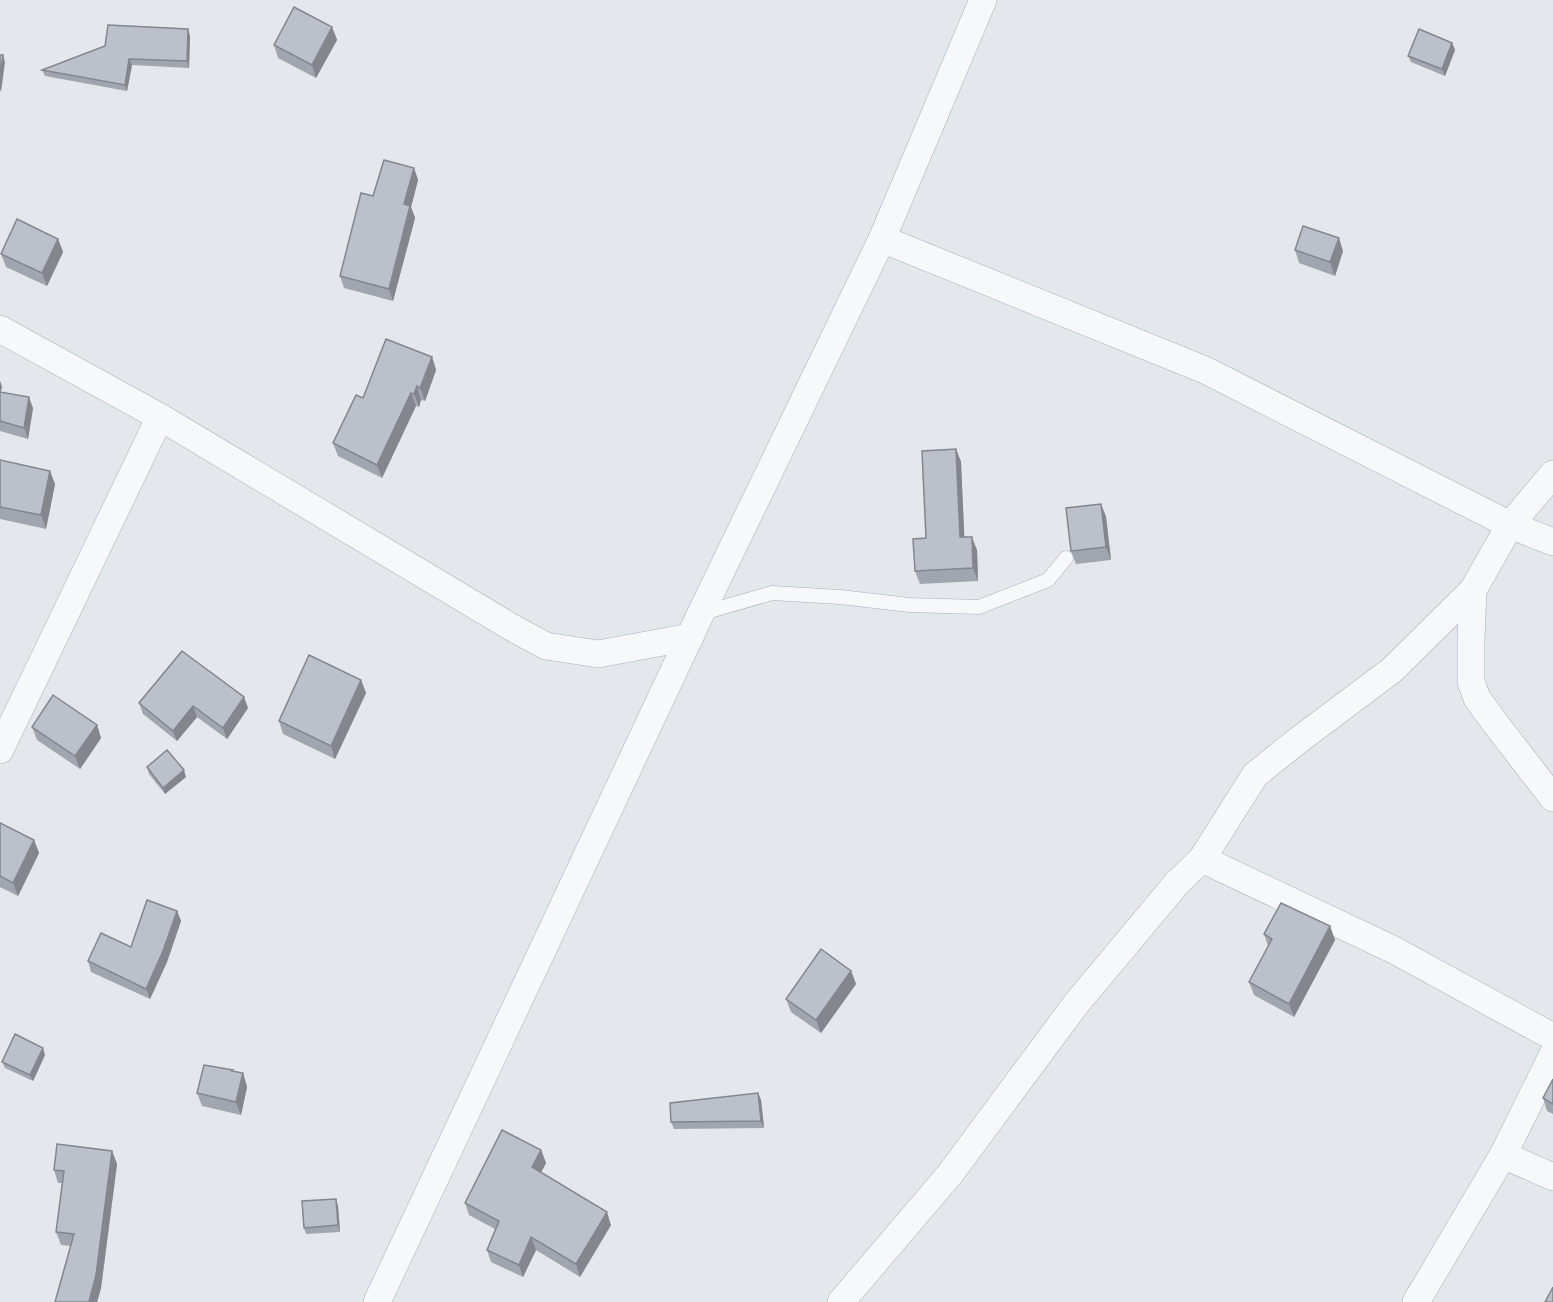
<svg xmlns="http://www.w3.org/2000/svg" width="1553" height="1302" font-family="'Asap Condensed',sans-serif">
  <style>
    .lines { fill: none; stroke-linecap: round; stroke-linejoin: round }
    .lane-casing { stroke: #a9aeb7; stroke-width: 15 }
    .street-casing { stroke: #a9aeb7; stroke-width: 28 }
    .lane { stroke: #f7f8fa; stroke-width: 14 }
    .street { stroke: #f7f8fa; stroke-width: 27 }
    .wall { fill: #a1a5ae }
    .shaded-wall { fill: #83868d }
    .building { fill: #bbc0ca; stroke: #83868d; stroke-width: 1.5 }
  </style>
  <rect width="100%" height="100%" fill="#e4e7ec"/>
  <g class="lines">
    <defs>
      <path id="lane" d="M703 613 772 593 840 597 909 605 979 607 1048 580 1066 558"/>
      <g id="street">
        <path d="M882 239 983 0"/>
        <path d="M0 329 160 417 511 627 546 646 598 654 690 637"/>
        <path d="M1473 590 1471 639V682L1477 698 1495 723 1553 798"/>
        <path d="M0 750 160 417"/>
        <path d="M1202 859 1394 950 1553 1037"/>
        <path d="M1503 1155 1553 1177"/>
        <path d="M377 1302 701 613 882 239 1205 370 1510 525 1553 542"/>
        <path d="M841 1302 950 1174 1076 1004 1177 883 1202 859 1255 775 1296 742 1392 670 1473 590 1510 525 1553 474"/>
        <path d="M1416 1302 1503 1155 1553 1054"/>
      </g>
    </defs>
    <!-- lane casing -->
    <use href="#lane" class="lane-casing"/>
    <!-- street casing -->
    <use href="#street" class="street-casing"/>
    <!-- lane -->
    <use href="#lane" class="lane"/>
    <!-- street -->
    <use href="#street" class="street"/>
  </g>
  <!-- wall -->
  <g class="wall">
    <path d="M332 27 337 40 316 78 278 58 274 45Z"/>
    <path d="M188 29 190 36 189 68 132 65 127 91 45 76 42 70Z"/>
    <path d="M1452 43 1455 50 1445 76 1411 62 1408 56Z"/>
    <path d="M414 168 418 180 411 207 415 218 393 301 344 288 340 276 373 196Z"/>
    <path d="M58 239 63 252 47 286 6 267 1 254Z"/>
    <path d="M1295 250 1343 251 1335 276 1299 263Z"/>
    <path d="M432 357 436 370 425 401 421 400 419 407 416 406 382 478 338 456 333 443 363 398Z"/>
    <path d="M0 381 2 387 0 393 33 408 28 439 0 431Z"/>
    <path d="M956 449 961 462 964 537 977 550 978 581 920 584 915 571Z"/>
    <path d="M0 460 55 484 46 529 0 519Z"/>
    <path d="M1101 504 1106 517 1111 560 1076 564 1071 551Z"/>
    <path d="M361 680 366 693 335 759 283 734 279 721Z"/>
    <path d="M244 697 248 708 227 739 197 717 177 741 143 714 139 703Z"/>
    <path d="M97 725 101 738 80 769 37 740 32 727Z"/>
    <path d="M147 767 186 777 165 794 149 774Z"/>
    <path d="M0 823 34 840 39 853 18 896 0 887Z"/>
    <path d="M177 911 181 921 167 962 150 999 91 972 88 961 131 947Z"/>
    <path d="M1330 926 1335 940 1294 1017 1254 995 1249 982 1268 946 1264 934Z"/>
    <path d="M851 971 856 984 821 1033 791 1012 786 999Z"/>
    <path d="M45 1055 33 1081 5 1068 2 1062Z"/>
    <path d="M243 1073 247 1087 241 1115 202 1106 197 1093Z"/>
    <path d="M1553 1079V1114L1547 1111 1543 1098Z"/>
    <path d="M758 1093 761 1100 764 1128 674 1129 671 1122Z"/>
    <path d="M541 1150 546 1163 541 1172 611 1225 580 1277 536 1250 523 1277 491 1262 487 1250 495 1229 469 1215 465 1203Z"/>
    <path d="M112 1151 117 1164 101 1288 97 1302H55L71 1246 61 1245 56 1232 62 1183H58L54 1170Z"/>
    <path d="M338 1206 340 1232 306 1234 304 1228Z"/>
  </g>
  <!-- shaded-wall -->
  <g class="shaded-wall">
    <path d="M332 27 337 40 316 78 312 65Z"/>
    <path d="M188 29 190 36 189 68 187 61Z"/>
    <path d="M1452 43 1455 50 1445 76 1442 69Z"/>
    <path d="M3 55 5 62 1 92 0 89V77Z"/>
    <path d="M129 59 132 65 127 91 125 85Z"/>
    <path d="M414 168 418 180 411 207 415 218 393 301 389 289 404 204Z"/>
    <path d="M1339 238 1343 251 1335 276 1330 262Z"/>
    <path d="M58 239 63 252 47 286 42 273Z"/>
    <path d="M432 357 436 370 425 401 420 388Z"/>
    <path d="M0 381 2 387 0 394Z"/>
    <path d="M417 386 421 400 419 407 414 394Z"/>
    <path d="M411 393 416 406 382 478 377 465Z"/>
    <path d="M29 397 33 408 28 439 24 428Z"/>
    <path d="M956 449 961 462 965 551 960 537Z"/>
    <path d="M50 471 55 484 46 529 41 515Z"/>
    <path d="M1101 504 1106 517 1111 560 1106 547Z"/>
    <path d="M972 537 977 550 978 581 973 568Z"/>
    <path d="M361 680 366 693 335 759 331 746Z"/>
    <path d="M244 697 248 708 227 739 223 728Z"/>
    <path d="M193 706 197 717 177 741 173 731Z"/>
    <path d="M97 725 101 738 80 769 75 756Z"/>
    <path d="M184 770 186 777 165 794 163 788Z"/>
    <path d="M34 840 39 853 18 896 13 883Z"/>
    <path d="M177 911 181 921 167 962 150 999 146 989Z"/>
    <path d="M1330 926 1335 940 1294 1017 1289 1004Z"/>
    <path d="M851 971 856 984 821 1033 816 1020Z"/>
    <path d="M43 1048 45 1055 33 1081 30 1075Z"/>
    <path d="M243 1073 247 1087 241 1115 236 1102Z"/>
    <path d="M758 1093 761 1100 764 1128 761 1121Z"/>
    <path d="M541 1150 546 1163 537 1180 532 1167Z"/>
    <path d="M112 1151 117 1164 101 1288 97 1302H89Z"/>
    <path d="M336 1199 338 1206 340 1232 338 1225Z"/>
    <path d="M607 1212 611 1225 580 1277 576 1264Z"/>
    <path d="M531 1237 536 1250 523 1277 519 1265Z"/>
  </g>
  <!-- building -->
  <g class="building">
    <path d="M294 7 332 27 312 65 274 45Z"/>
    <path d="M108 25 188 29 187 61 129 59 125 85 42 70 105 46Z"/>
    <path d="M1419 29 1452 43 1442 69 1408 56Z"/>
    <path d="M0 55H3L0 77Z"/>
    <path d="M384 160 414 168 404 204 410 206 389 289 340 276 361 193 373 196Z"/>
    <path d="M17 219 58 239 42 273 1 254Z"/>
    <path d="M1303 226 1339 238 1330 262 1295 250Z"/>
    <path d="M386 339 432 357 420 388 417 386 414 394 411 393 377 465 333 443 356 395 363 398Z"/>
    <path d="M0 392 29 397 24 428 0 421Z"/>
    <path d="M956 449 960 537H972L973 568 915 571 913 539 926 538 922 451Z"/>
    <path d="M0 460 50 471 41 515 0 507Z"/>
    <path d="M1101 504 1106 547 1071 551 1066 508Z"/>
    <path d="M182 651 244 697 223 728 193 706 173 731 139 703Z"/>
    <path d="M309 655 361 680 331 746 279 721Z"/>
    <path d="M53 695 97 725 75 756 32 727Z"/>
    <path d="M167 750 184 770 163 788 147 767Z"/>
    <path d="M0 823 34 840 13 883 0 876Z"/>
    <path d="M147 900 177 911 163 951 146 989 88 961 101 933 131 947Z"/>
    <path d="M1281 903 1330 926 1289 1004 1249 982 1272 939 1264 934Z"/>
    <path d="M821 949 851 971 816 1020 786 999Z"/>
    <path d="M15 1034 43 1048 30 1075 2 1062Z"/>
    <path d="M204 1065 233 1070 232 1071 243 1073 236 1102 197 1093Z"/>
    <path d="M1553 1079V1104L1543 1098Z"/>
    <path d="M758 1093 761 1121 671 1122 670 1103Z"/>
    <path d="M502 1130 541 1150 532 1167 607 1212 576 1264 531 1237 519 1265 487 1250 499 1221 465 1203Z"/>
    <path d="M57 1144 112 1151 96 1275 89 1302H55L74 1234 56 1232 64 1171 54 1170Z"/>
    <path d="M336 1199 338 1225 304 1228 302 1201Z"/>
    <path d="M1553 1287V1302H1545Z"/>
  </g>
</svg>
